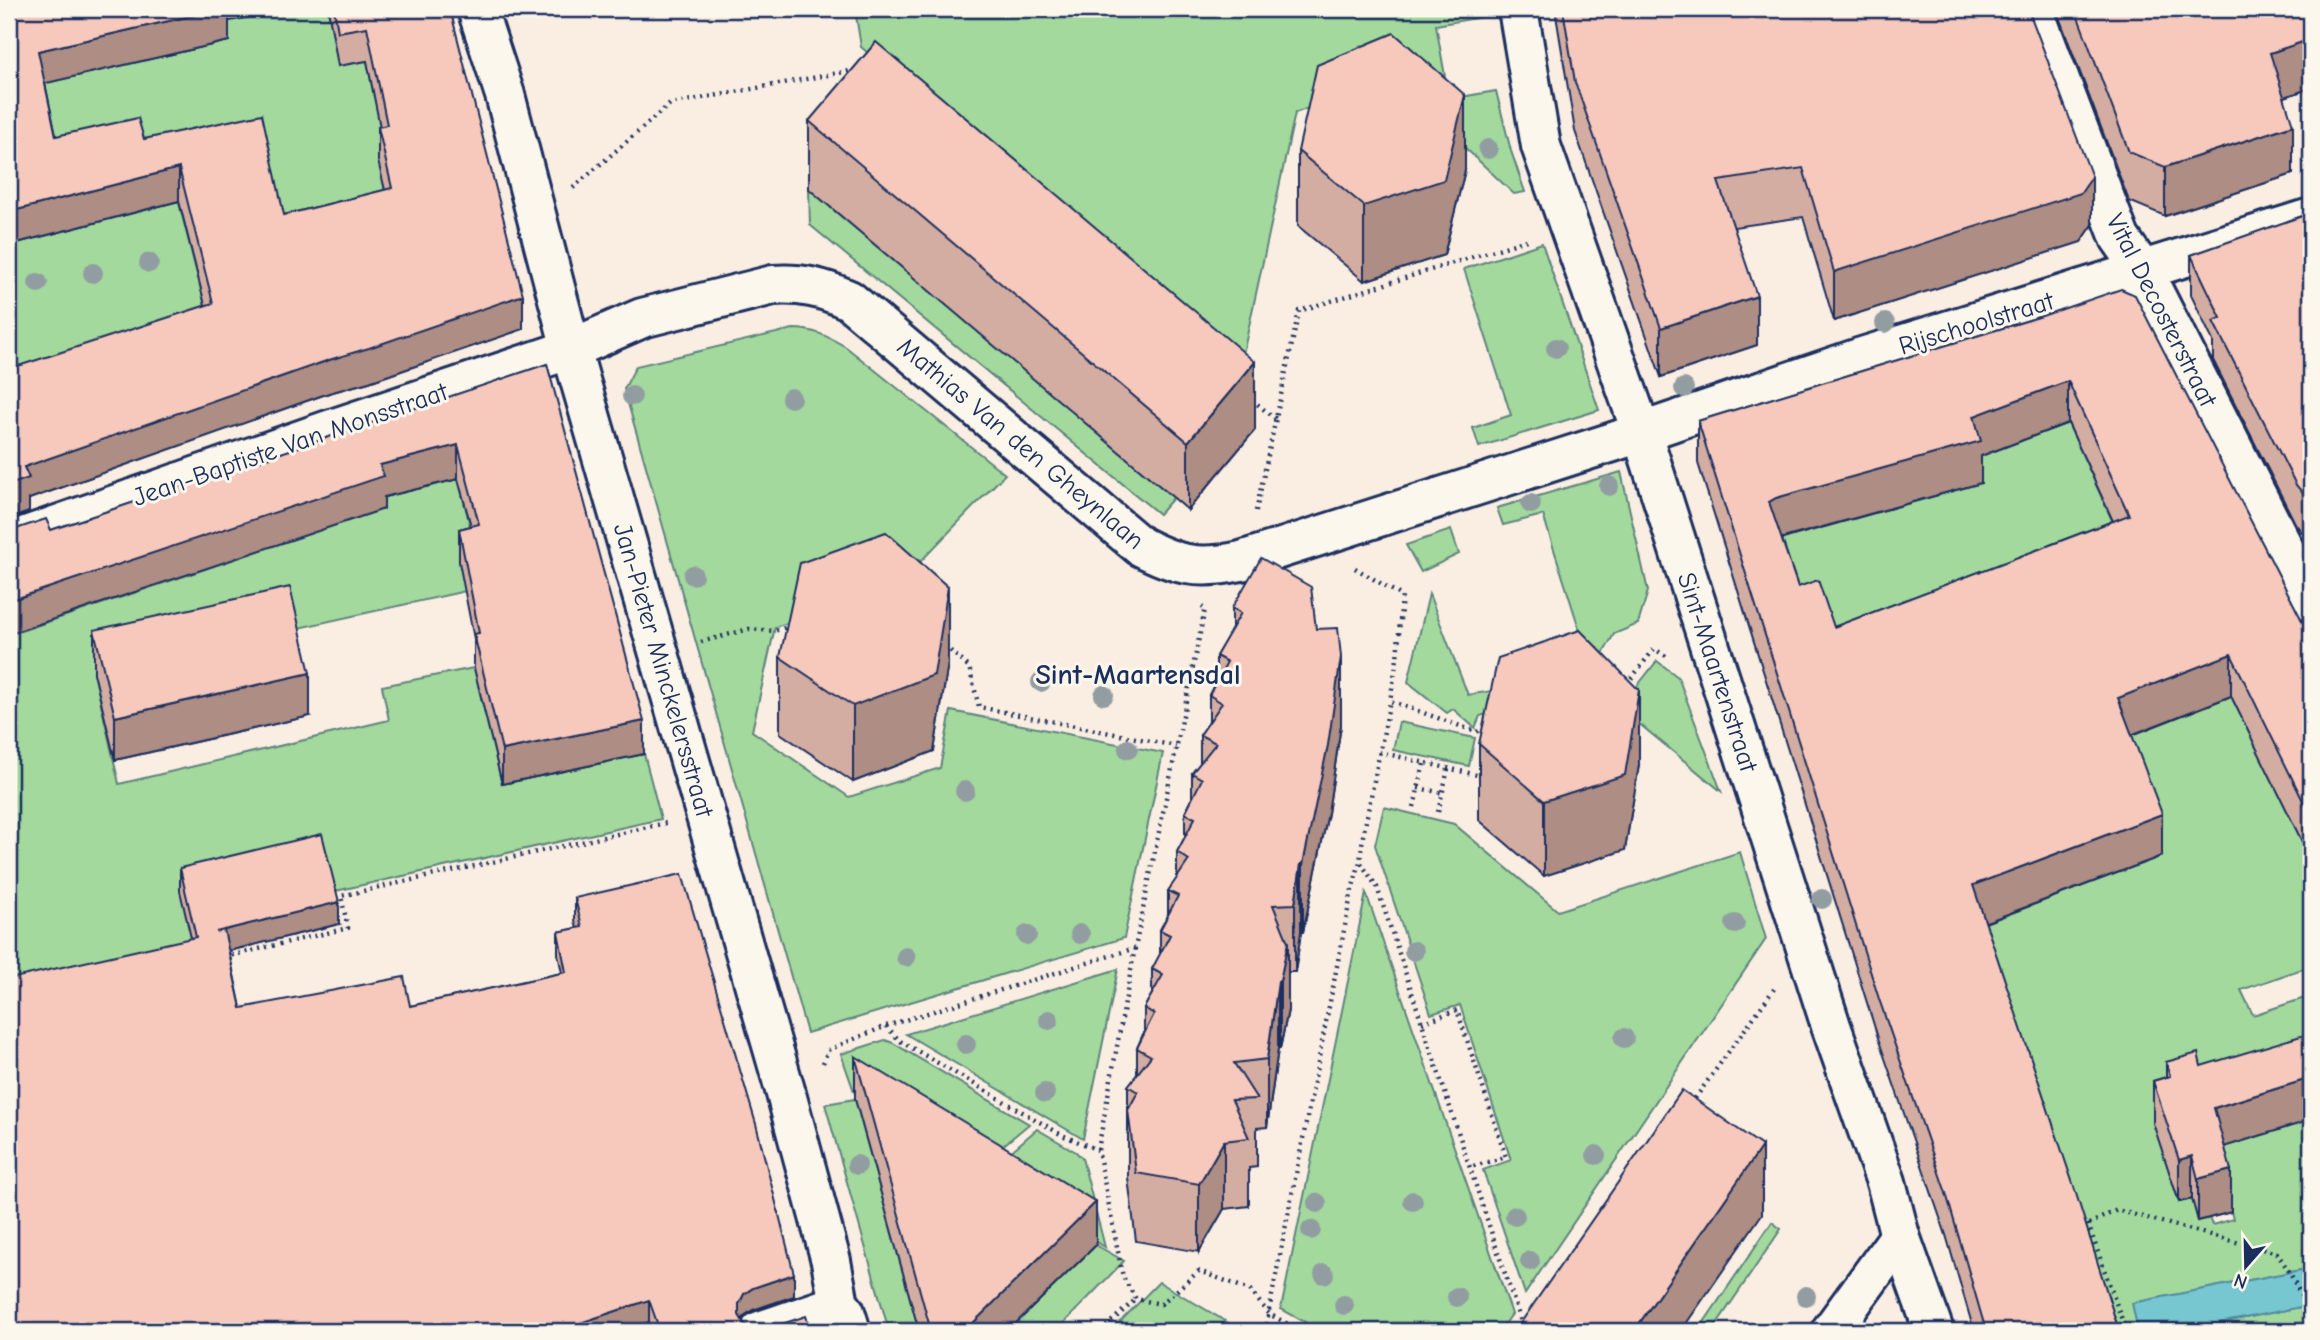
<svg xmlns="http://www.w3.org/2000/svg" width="2320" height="1340" font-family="'Comic Neue',sans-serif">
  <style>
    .green { fill: #a3d99d; stroke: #5f847e; stroke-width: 2 }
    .water { fill: #76c7cf; stroke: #528aa2; stroke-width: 2 }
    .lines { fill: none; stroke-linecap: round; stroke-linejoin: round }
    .minor-casing { stroke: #1b2f5e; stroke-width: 44 }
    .path { stroke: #1b2f5e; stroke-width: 4.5; stroke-dasharray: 2 5; stroke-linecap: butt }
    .minor { stroke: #fbf7ec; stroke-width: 38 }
    .tree { fill: #929da2 }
    .wall { fill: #d4ada2; stroke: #1b2f5e; stroke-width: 2; fill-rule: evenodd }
    .shaded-wall { fill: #ad8d84; stroke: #1b2f5e; stroke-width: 2 }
    .building { fill: #f7c9bc; stroke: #1b2f5e; stroke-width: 2; fill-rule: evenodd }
    .labels { text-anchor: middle; stroke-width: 6; stroke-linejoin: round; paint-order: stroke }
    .street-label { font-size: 26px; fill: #1b2f5e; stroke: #fbf7ec }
    .neighbourhood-label { font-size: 28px; font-weight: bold; fill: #1b2f5e; stroke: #fbf7ec }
  </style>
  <rect width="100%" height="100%" fill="#faeee2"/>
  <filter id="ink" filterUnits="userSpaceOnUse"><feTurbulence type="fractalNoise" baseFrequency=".0143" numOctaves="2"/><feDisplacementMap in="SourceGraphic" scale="14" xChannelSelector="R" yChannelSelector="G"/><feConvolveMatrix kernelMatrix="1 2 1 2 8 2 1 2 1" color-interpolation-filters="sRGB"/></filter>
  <g filter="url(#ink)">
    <!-- green -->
    <g class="green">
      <path d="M290 9H342L367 61 387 159 379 161 391 222 284 249 170 168 213 337 9 402V245L153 208 56 170 38 84 229 41 225 22Z"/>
      <path d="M855 9H1487L1488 16 1436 25 1449 99 1496 91 1511 151 1525 192 1514 194 1391 78 1295 113 1240 368 861 47Z"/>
      <path d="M809 189 1174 497 1159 514 810 225Z"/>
      <path d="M1542 243 1599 410 1479 447 1473 428 1511 415 1464 269Z"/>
      <path d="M793 329C814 329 827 336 846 347L1005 474 896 587 775 627 752 731 849 797 940 768 951 711 1163 753 1124 938 807 1033 624 389 636 366Z"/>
      <path d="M2068 423 2129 558 1834 669 1770 544 1804 532 1974 457Z"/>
      <path d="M1621 472 1648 591 1638 624 1614 634 1593 672 1543 515 1503 525 1497 508Z"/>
      <path d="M458 479 472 533 466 591 94 673 119 784 389 720 382 686 474 668 502 784 644 754 661 819 331 892 196 959 9 1001V635L383 509 380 498Z"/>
      <path d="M1451 530 1459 554 1421 572 1406 545Z"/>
      <path d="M1429 594 1468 695 1503 689 1510 707 1480 716 1475 728 1453 709 1447 713 1408 682Z"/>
      <path d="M1657 661 1678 677 1721 791 1620 708Z"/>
      <path d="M2231 696 2311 859V966L2241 990 2253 1015 2311 996V1075L2154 1123 2179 1202 2192 1199 2198 1220 2209 1218 2212 1225 2233 1219 2214 1150 2311 1120V1268L2133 1303 2138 1331H2106L1973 927 2116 741Z"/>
      <path d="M1399 722 1475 738 1469 766 1393 750Z"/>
      <path d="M1384 807 1454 824 1558 911 1740 852 1766 939 1525 1294 1483 1170 1511 1160 1460 1005 1431 1014 1375 845Z"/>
      <path d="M1366 893 1512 1314 1500 1331H1321L1281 1309Z"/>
      <path d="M1118 969 1083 1139 906 1034Z"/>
      <path d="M885 1040 893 1043 1029 1124 977 1167 856 1097 841 1054Z"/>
      <path d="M855 1099 919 1331H889L825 1104Z"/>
      <path d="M1037 1129 1076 1152 1082 1158 1105 1247 986 1173Z"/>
      <path d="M1772 1222 1781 1229 1712 1331H1698Z"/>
      <path d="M1096 1245 1124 1261 1056 1331H1008Z"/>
      <path d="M1159 1282 1242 1331H1111Z"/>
      <path d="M2311 1305V1331H2178Z"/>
    </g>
    <!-- water -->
    <path class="water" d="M2311 1268V1305L2178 1331H2138L2132 1303Z"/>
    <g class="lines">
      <defs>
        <g id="minor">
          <path d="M477 9 505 95 571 349 785 1090 831 1261 839 1304 845 1312 851 1331"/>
          <path d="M1518 9 1541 146 1641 431 1831 1026 1886 1182 1900 1236 1934 1331"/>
          <path d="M2033 9 2120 238 2143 271 2311 602"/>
          <path d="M9 542 326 431 571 349 642 318 773 285C802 283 823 288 849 300L1140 546C1178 566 1199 570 1241 561L1613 442 1859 358 2311 218"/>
          <path d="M760 1331 839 1304"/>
          <path d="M1831 1331 1900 1236"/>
        </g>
      </defs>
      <!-- minor casing -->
      <use href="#minor" class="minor-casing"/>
      <!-- path -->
      <g class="path">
        <path d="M573 188 670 104 855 70"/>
        <path d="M1252 400 1276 419"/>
        <path d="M1256 511 1299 311 1530 239"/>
        <path d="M1355 568 1402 596 1397 659 1390 701"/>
        <path d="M701 642 749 629 774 631 791 626"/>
        <path d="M945 646 969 667 979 707 1176 746"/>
        <path d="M1627 684 1654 649 1668 657"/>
        <path d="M1379 752 1477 775"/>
        <path d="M1418 788 1443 793"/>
        <path d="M1414 807 1424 763"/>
        <path d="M1438 812 1448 769"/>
        <path d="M1361 863 1377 887 1524 1331"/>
        <path d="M225 957 348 928 341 896 666 823"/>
        <path d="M1422 1023 1457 1010 1506 1157 1470 1167"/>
        <path d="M886 1026 900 1041 1062 1135 1098 1150 1123 1277 1136 1299 1161 1304 1199 1271 1250 1290 1269 1314 1301 1331"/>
        <path d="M823 1063 828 1050 886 1026 1135 948 1205 609 1202 607"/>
        <path d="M1691 1104 1774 989"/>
        <path d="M1098 1150 1135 948"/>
        <path d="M2088 1224 2126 1331"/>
        <path d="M2089 1224 2117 1210 2277 1253 2290 1273 2311 1315"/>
        <path d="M1101 1331 1136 1299"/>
        <path d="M1265 1331 1352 890 1360 862 1363 836 1390 701 1477 732 1486 725"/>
      </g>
      <!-- minor -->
      <use href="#minor" class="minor"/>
    </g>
    <!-- trees -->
    <g class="tree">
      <circle cx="1488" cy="149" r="10"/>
      <circle cx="149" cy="263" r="10"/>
      <circle cx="93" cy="273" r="10"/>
      <circle cx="38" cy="283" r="10"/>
      <circle cx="1885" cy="323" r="10"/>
      <circle cx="1556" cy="348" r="10"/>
      <circle cx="1684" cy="388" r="10"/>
      <circle cx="632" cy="396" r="10"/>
      <circle cx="791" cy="398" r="10"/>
      <circle cx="1609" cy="486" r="10"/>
      <circle cx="1531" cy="504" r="10"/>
      <circle cx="693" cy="575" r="10"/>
      <circle cx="1041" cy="682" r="10"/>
      <circle cx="1104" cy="695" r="10"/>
      <circle cx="1128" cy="749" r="10"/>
      <circle cx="965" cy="791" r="10"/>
      <circle cx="1822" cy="899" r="10"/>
      <circle cx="1735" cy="924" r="10"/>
      <circle cx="1080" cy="934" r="10"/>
      <circle cx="1027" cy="935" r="10"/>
      <circle cx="1414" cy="951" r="10"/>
      <circle cx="906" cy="957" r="10"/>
      <circle cx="1049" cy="1020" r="10"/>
      <circle cx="1624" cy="1038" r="10"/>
      <circle cx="966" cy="1044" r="10"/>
      <circle cx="1045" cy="1093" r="10"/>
      <circle cx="1596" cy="1155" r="10"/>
      <circle cx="857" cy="1165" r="10"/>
      <circle cx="1413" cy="1201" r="10"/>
      <circle cx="1317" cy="1203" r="10"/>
      <circle cx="1515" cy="1216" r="10"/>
      <circle cx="1311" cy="1230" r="10"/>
      <circle cx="1530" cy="1261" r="10"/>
      <circle cx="1324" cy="1274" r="10"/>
      <circle cx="1806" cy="1296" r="10"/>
      <circle cx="1457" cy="1297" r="10"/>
      <circle cx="1344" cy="1305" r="10"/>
    </g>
    <!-- wall -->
    <g class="wall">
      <path d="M9 9H292L229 21V41L45 83 56 136 144 139 284 215 385 190 378 161V127H380L367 61 338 66 328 9H450L523 329 369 382 329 393 29 499V512L9 519 205 305 179 201 9 245Z"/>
      <path d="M1555 9H2028L2092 226 2081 242 1834 321 1803 217 1734 227 1757 345 1661 377 1575 131Z"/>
      <path d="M2056 9H2311V88L2284 97 2293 174 2165 216 2129 201Z"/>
      <path d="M809 121 1255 430 1188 510 809 189Z"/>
      <path d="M1298 151 1465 170 1444 255 1364 281 1298 226Z"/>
      <path d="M2311 213V542L2296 525 2213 360V341L2191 295V255Z"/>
      <path d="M2039 317 2311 638V860L2231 696 2132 735 2162 856 1985 923 2119 1331H1974L1946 1235 1879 1041 1698 463V421ZM2068 423 2113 521 1834 627 1798 587 1782 539 1981 483V456Z"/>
      <path d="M547 364 644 754 502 784 474 668V639L459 562V529L471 526 458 479 384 497V509L51 530Z"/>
      <path d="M1232 608 1316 629 1341 725 1328 813 1303 932H1301L1295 972H1288V1010L1280 1049H1278L1267 1127 1257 1128V1167L1249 1168V1206L1224 1209 1199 1252 1136 1241 1128 1178V1086L1137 1075V1048L1144 1032V1008L1152 994V969L1160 955V930L1168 914V891L1177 879V852L1185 837V813L1192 798V773L1200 763V735L1209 722V695L1216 681V656L1232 629Z"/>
      <path d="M94 630 310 716 115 760 94 673Z"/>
      <path d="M780 657 948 663 934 751 853 782 780 733Z"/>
      <path d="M1479 744 1639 765 1625 850 1544 876 1479 820Z"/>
      <path d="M180 868 339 924 229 951 241 1008 410 1006 562 973 558 954V932L577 928 575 920V898L794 1296 753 1310 744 1316 742 1320 745 1325 756 1330 811 1331H652L649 1322 9 1331 191 938 180 891Z"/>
      <path d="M855 1056 1096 1245 1008 1331H919L855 1099Z"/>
      <path d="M2166 1062 2201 1066 2225 1147 2231 1212 2198 1221 2192 1199 2179 1202 2153 1123V1081L2166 1077Z"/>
    </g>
    <!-- shaded-wall -->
    <g class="shaded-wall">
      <path d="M221 9H229V41L38 85V51Z"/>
      <path d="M2311 39V88L2270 102V53Z"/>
      <path d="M1465 95V170L1444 255 1364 281V206Z"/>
      <path d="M2293 125V174L2165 216V167Z"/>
      <path d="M179 168V201L9 245V212Z"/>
      <path d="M2092 177V226L2081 242 1834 321V272Z"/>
      <path d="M523 295V329L369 382 329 393 29 499V512L9 519V485L24 467 329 360Z"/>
      <path d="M1757 296V345L1661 377V328Z"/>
      <path d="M1255 362V430L1188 510V442Z"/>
      <path d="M2068 381V423L1981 456V483L1776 540 1769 502 1776 498 1974 416Z"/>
      <path d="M458 445V479L384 497V509L9 634V601L380 465Z"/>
      <path d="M948 587V663L934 751 853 782V706Z"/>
      <path d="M2231 654V696L2118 740V698Z"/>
      <path d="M1341 657V725L1328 813 1303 932V864Z"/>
      <path d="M310 673V716L115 760V717Z"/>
      <path d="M1639 690V765L1625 850 1544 876V801Z"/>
      <path d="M644 721V754L502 784V750Z"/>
      <path d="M2162 814V856L1973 927V885Z"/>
      <path d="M1301 864V932L1295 972V904Z"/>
      <path d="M339 902V924L216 954V932Z"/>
      <path d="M1288 942V1010L1280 1049V981Z"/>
      <path d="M1278 982V1049L1267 1127V1059Z"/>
      <path d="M2311 1078V1120L2214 1150V1108Z"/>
      <path d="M1224 1141V1209L1199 1252V1184Z"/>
      <path d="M1762 1146V1214L1681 1331H1634Z"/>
      <path d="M2192 1156V1199L2179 1202V1160Z"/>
      <path d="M2231 1170V1212L2198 1221V1179Z"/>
      <path d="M1096 1202V1245L1008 1331H965Z"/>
      <path d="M794 1274V1296L753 1310 744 1316 739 1326V1304L744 1294 753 1288Z"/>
      <path d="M649 1300V1322L622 1331H556Z"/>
    </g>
    <!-- building -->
    <g class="building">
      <path d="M9 9H221L38 51 56 136 138 118 144 139 262 114 284 215 392 188 378 127 387 125 367 27 338 32 334 9H450L523 295 369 348 329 360 24 467 29 478 9 485V369L213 303 179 168 9 212Z"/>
      <path d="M1563 9H2028L2092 177 2081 193 1834 272 1803 168 1718 181 1757 296 1661 328 1575 82Z"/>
      <path d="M2075 9H2311V39L2270 53 2293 125 2165 167 2129 152Z"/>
      <path d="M1394 33 1465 95 1444 180 1364 206 1298 151 1317 65Z"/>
      <path d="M876 42 1255 362 1188 442 809 121Z"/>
      <path d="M2311 213V503L2296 485 2213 321 2221 318 2191 255Z"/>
      <path d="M2121 289 2135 295 2311 638V817L2231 654 2118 698 2162 814 1973 885 2074 1187 2119 1331H1986L1946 1193 1879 999 1698 421 2039 317ZM2068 381 2129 515 1834 627 1818 580 1798 587 1769 502 1776 498 1981 441 1974 416Z"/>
      <path d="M547 364 644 721 502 750 474 634 479 633 459 529 479 524 458 445 380 465 384 476 9 601V529H16L46 519 51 530Z"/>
      <path d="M886 532 948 587 934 675 853 706 780 657 800 563Z"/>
      <path d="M1261 558 1311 587 1316 629 1338 628 1341 657 1328 745 1303 864H1301L1295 904 1273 905 1288 942 1280 981 1278 982 1267 1059 1234 1063 1257 1099 1232 1100 1249 1138 1224 1141 1199 1184 1136 1173 1128 1110 1138 1092 1128 1086 1151 1056 1137 1048 1154 1014 1144 1008 1163 975 1152 969 1170 935 1160 930 1178 896 1168 891 1189 860 1177 852 1195 818 1185 813 1202 779 1192 773 1216 743 1200 735 1222 703 1209 695 1227 662 1216 656 1241 613 1232 608Z"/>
      <path d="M290 587 310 673 115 717 94 630Z"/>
      <path d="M1580 630 1639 690 1625 775 1544 801 1479 744 1498 658Z"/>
      <path d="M322 834 339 902 216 932 224 930 241 1008 404 977 410 1006 566 972 558 932 582 927 575 898 682 874 756 1124 794 1274 753 1288 744 1294 739 1304V1315L745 1325 756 1330 767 1329 806 1316 811 1331H660L649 1300 556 1331H9V979L196 937 180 868Z"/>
      <path d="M2311 1033V1078L2214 1108 2231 1170 2198 1179 2192 1156 2179 1160 2153 1081 2170 1076 2166 1062 2198 1053 2201 1066Z"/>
      <path d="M855 1056 1096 1202 965 1331H931Z"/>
      <path d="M1682 1090 1762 1146 1634 1331H1515Z"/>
    </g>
  </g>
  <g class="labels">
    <!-- street labels -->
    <g class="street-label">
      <text transform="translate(2162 310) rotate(63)" y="9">Vital Decosterstraat</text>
      <text transform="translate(1976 323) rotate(-17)" y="9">Rijschoolstraat</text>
      <text transform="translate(1021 443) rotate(40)" y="9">Mathias Van den Gheynlaan</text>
      <text transform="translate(290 444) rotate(-19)" y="9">Jean-Baptiste Van Monsstraat</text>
      <text transform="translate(664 670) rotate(74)" y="9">Jan-Pieter Minckelersstraat</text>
      <text transform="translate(1718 672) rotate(72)" y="9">Sint-Maartenstraat</text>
    </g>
    <!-- neighbourhood labels -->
    <g class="neighbourhood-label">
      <text x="1138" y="684">Sint-Maartensdal</text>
    </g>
  </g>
  <!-- margin -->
  <rect width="2320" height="1340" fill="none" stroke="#fbf7ec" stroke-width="35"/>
  <rect x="18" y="18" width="2285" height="1305" fill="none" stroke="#1b2f5e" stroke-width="2.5" filter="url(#ink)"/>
  <!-- north arrow -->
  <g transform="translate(2246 1266) rotate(200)" stroke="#fbf7ec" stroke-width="5" paint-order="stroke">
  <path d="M0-5L12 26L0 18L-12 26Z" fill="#1b2f5e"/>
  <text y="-10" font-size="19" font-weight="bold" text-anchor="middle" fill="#1b2f5e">N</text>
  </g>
</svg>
